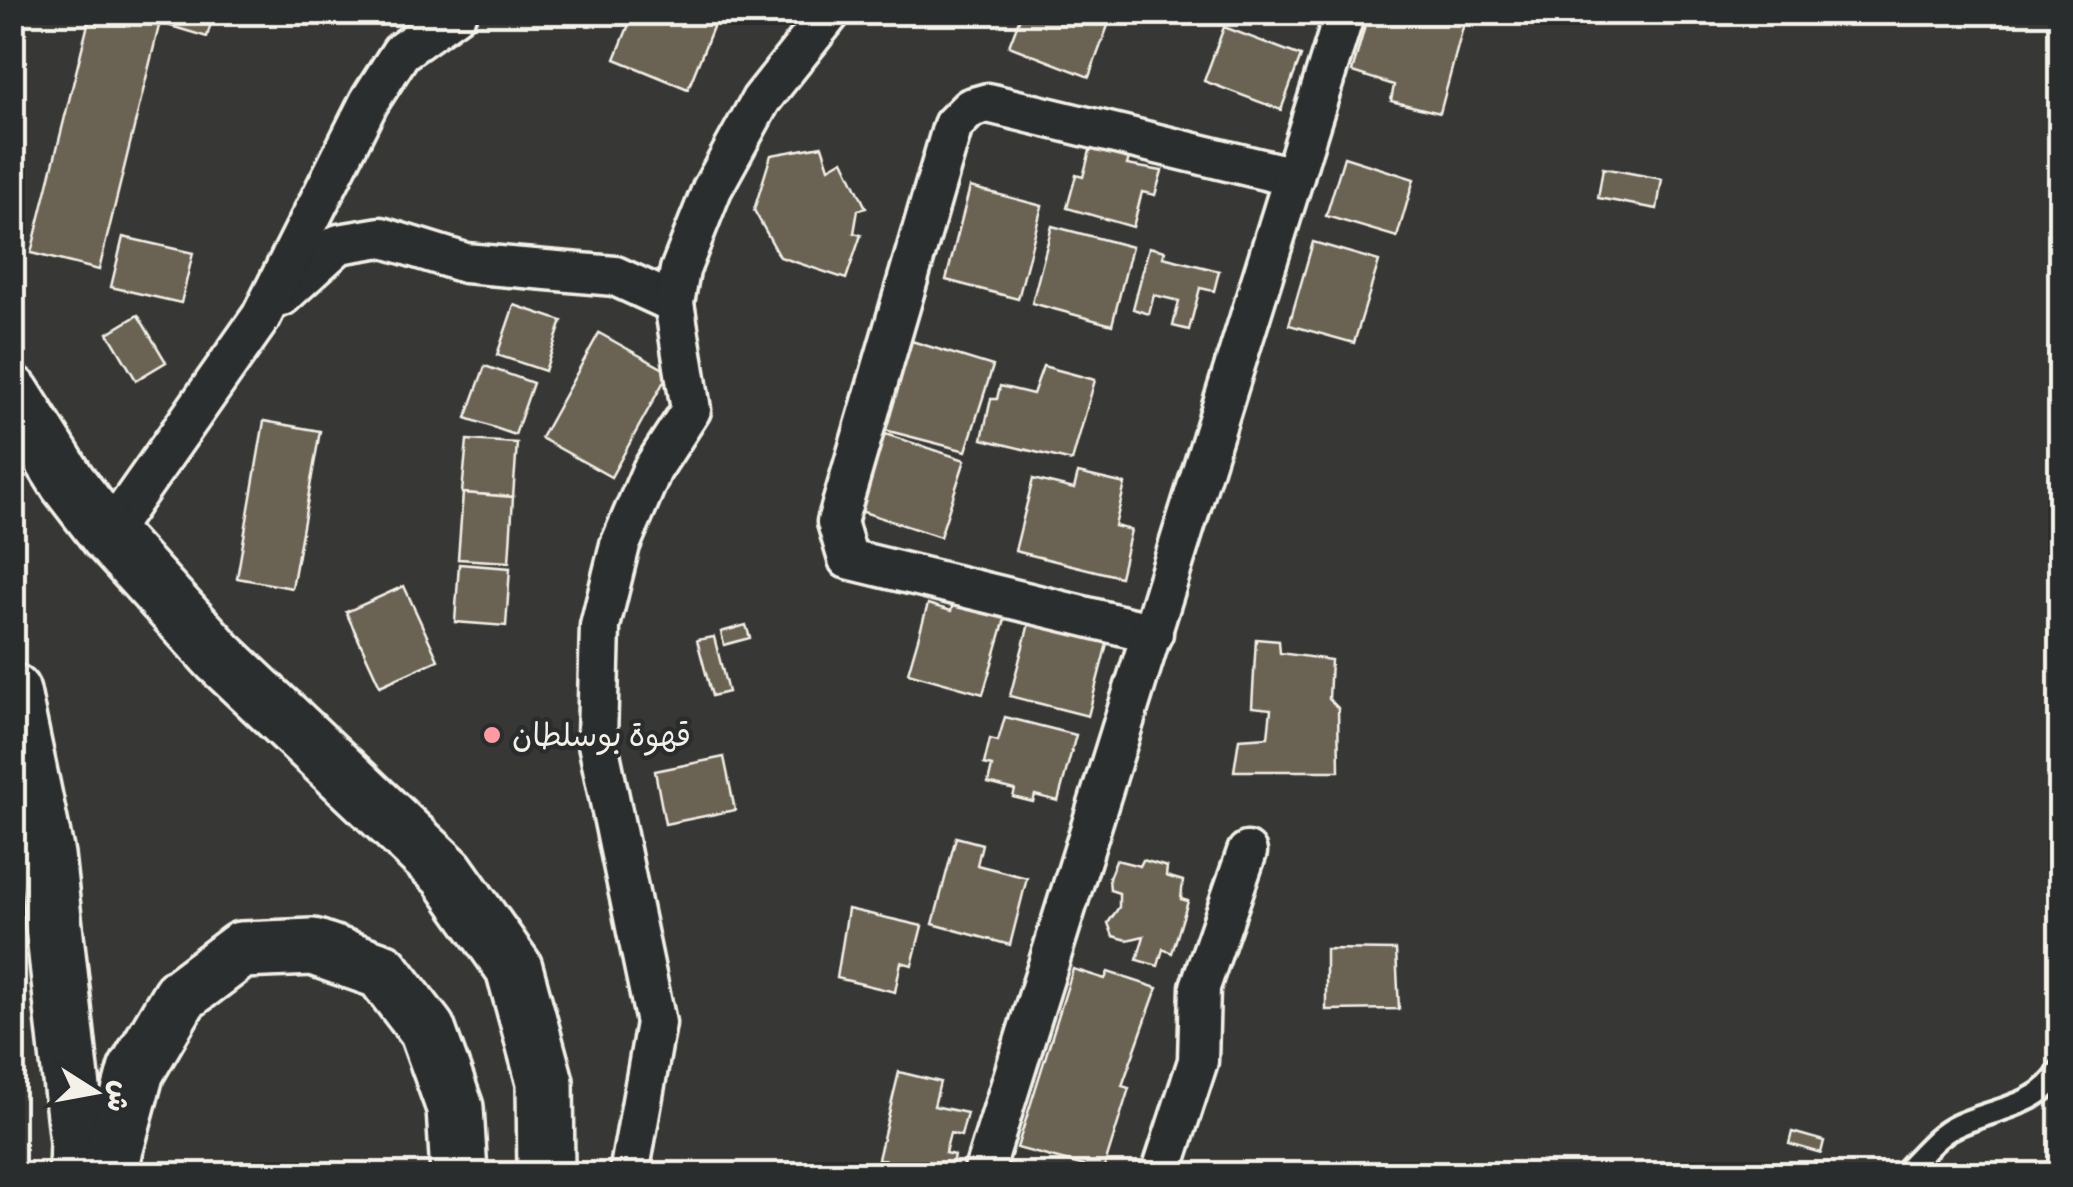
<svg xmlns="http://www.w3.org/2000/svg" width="2073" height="1187" font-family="Itim,'Playpen Sans Arabic',sans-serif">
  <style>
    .building { fill: #6b6353; stroke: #f4f1e8; stroke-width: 2.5 }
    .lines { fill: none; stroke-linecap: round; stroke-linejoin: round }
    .service-casing { stroke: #f4f1e8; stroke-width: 28 }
    .minor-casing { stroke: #f4f1e8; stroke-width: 45 }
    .trunk-casing { stroke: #f4f1e8; stroke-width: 62 }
    .service { stroke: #2a2d2e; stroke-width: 20 }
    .minor { stroke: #2a2d2e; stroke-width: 38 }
    .trunk { stroke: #2a2d2e; stroke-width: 55 }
    .poi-dot { fill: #ff9aa2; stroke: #2a2d2e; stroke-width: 4 }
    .labels { text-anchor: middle; stroke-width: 9; stroke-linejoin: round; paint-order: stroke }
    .poi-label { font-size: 32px; fill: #f4f1e8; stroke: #2a2d2e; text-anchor: start }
  </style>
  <rect width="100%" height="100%" fill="#373835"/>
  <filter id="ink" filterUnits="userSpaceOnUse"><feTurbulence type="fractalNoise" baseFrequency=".01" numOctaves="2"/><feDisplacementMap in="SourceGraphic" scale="20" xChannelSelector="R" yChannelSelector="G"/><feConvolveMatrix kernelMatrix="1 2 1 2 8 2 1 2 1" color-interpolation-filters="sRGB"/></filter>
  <g filter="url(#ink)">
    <!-- building -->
    <g class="building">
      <path d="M91 12 159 26 99 270 31 253Z"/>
      <path d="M124 12H214L207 37Z"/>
      <path d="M634 12H719L688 89 615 59Z"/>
      <path d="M1022 12H1113L1089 77 1009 46Z"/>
      <path d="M1369 12H1467L1440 113 1391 101 1394 85 1352 72Z"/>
      <path d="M1224 27 1301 56 1281 110 1204 81Z"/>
      <path d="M1107 141 1132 148 1127 165 1162 171 1155 195 1142 192 1133 227 1067 208 1076 175 1083 177 1091 147 1105 151Z"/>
      <path d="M822 146 829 168 843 160 866 208 858 210 854 233 861 235 846 279 780 257 754 210 771 155Z"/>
      <path d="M1344 157 1414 179 1397 237 1326 216Z"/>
      <path d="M1603 168 1662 179 1657 209 1598 198Z"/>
      <path d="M970 187 1042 206 1018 299 946 280Z"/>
      <path d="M1052 226 1132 247 1112 325 1032 303Z"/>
      <path d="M123 237 193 253 181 303 111 287Z"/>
      <path d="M1313 242 1379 261 1354 343 1289 325Z"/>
      <path d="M1149 247 1165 251 1163 257 1219 271 1214 291 1200 288 1189 330 1173 326 1179 301 1154 295 1149 314 1133 309Z"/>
      <path d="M514 305 562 321 545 371 497 355Z"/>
      <path d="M138 315 166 362 136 380 108 333Z"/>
      <path d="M599 333 669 372 611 477 541 438Z"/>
      <path d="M905 339 993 366 966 451 877 428Z"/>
      <path d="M485 366 533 383 515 435 466 418Z"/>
      <path d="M1043 366 1095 380 1072 461 982 439 991 399H997L1000 386 1033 394Z"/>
      <path d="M264 421 320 431 292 588 237 578Z"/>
      <path d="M879 432 965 460 940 537 854 509Z"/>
      <path d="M467 440 517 443 513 497 462 493Z"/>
      <path d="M1078 473 1125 484 1115 526 1131 530 1120 577 1015 551 1033 479 1074 489Z"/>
      <path d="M463 493 513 497 509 562 458 559Z"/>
      <path d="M459 564 510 568 506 626 455 622Z"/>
      <path d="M404 586 438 660 380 686 346 612Z"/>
      <path d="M978 603 1007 612 983 694 908 673 928 604 951 611 953 604 976 611Z"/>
      <path d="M1032 612 1110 632 1088 716 1010 696Z"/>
      <path d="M746 625 750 638 724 645 721 632Z"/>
      <path d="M714 637 728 692 712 696 697 640Z"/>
      <path d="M1256 639 1279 641 1280 653 1331 660 1329 699 1338 708 1339 771H1234L1239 739 1268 737 1271 709 1252 707Z"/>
      <path d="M1005 717 1076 735 1058 801 1035 795 1033 802 1013 797 1015 790 988 783 992 766 984 764 990 739 998 741Z"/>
      <path d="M724 757 735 810 665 824 655 771Z"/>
      <path d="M956 837 982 844 977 865 1027 878 1010 945 933 924Z"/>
      <path d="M1116 860 1140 866 1143 860 1167 867 1166 876 1183 881 1181 899 1188 901 1172 953 1163 949 1158 966 1137 960 1144 936 1127 940 1113 936 1108 923 1119 907V893L1110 890 1109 878Z"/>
      <path d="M848 909 922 926 912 965 901 962 895 992 837 978Z"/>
      <path d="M1326 949 1396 950 1399 1009 1326 1010Z"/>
      <path d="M1073 969 1105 979 1108 972 1157 988 1122 1086 1129 1088 1103 1171 1017 1148Z"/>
      <path d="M899 1072 940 1082 934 1106 967 1113 961 1136 950 1133 945 1153 954 1155 950 1174 878 1159Z"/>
      <path d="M1792 1132 1824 1141 1821 1153 1789 1144Z"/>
    </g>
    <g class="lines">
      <defs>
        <path id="service" d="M1902 1174C1918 1159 1936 1135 1956 1126 1989 1110 2041 1106 2060 1071"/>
        <g id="minor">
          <path d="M282 296 339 244 381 237 465 263 615 276 674 303"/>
          <path d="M108 535 261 317 369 102 401 52 457 12"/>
          <path d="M1153 633 848 559 837 522 953 125 970 108 988 103 1294 177"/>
          <path d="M629 1174 656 1023 597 739 600 626 620 545 652 470 691 410 674 303 680 270 712 189 761 100 831 12"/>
          <path d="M983 1174 1345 12"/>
          <path d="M1161 1174 1198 1061 1200 987 1247 852"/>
        </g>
        <g id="trunk">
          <path d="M12 394 68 483 108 535 219 657 447 873 514 968 545 1082 546 1174"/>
          <path d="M12 692 46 855 78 1142 77 1174"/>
          <path d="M108 1174 136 1071 180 996 241 950 313 947 382 971 427 1030 455 1108 459 1174"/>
        </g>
      </defs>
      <!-- service casing -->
      <use href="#service" class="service-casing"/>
      <!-- minor casing -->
      <use href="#minor" class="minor-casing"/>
      <!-- trunk casing -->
      <use href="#trunk" class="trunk-casing"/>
      <!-- service -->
      <use href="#service" class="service"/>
      <!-- minor -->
      <use href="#minor" class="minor"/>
      <!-- trunk -->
      <use href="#trunk" class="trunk"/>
    </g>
  </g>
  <!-- markers -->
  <circle class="poi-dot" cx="492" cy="735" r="10"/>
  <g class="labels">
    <!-- poi labels -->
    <g class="poi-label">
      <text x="512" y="746">قهوة بوسلطان</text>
    </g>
  </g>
  <!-- margin -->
  <rect width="2073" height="1187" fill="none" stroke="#2a2d2e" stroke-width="50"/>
  <rect x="25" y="25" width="2023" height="1137" fill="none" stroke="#f4f1e8" stroke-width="4" filter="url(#ink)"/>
  <!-- north arrow -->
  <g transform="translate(95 1092) rotate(101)" stroke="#2a2d2e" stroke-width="8" paint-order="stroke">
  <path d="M0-8L18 38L0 25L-18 38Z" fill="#f4f1e8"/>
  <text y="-15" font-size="28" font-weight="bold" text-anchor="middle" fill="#f4f1e8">ش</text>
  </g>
</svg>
